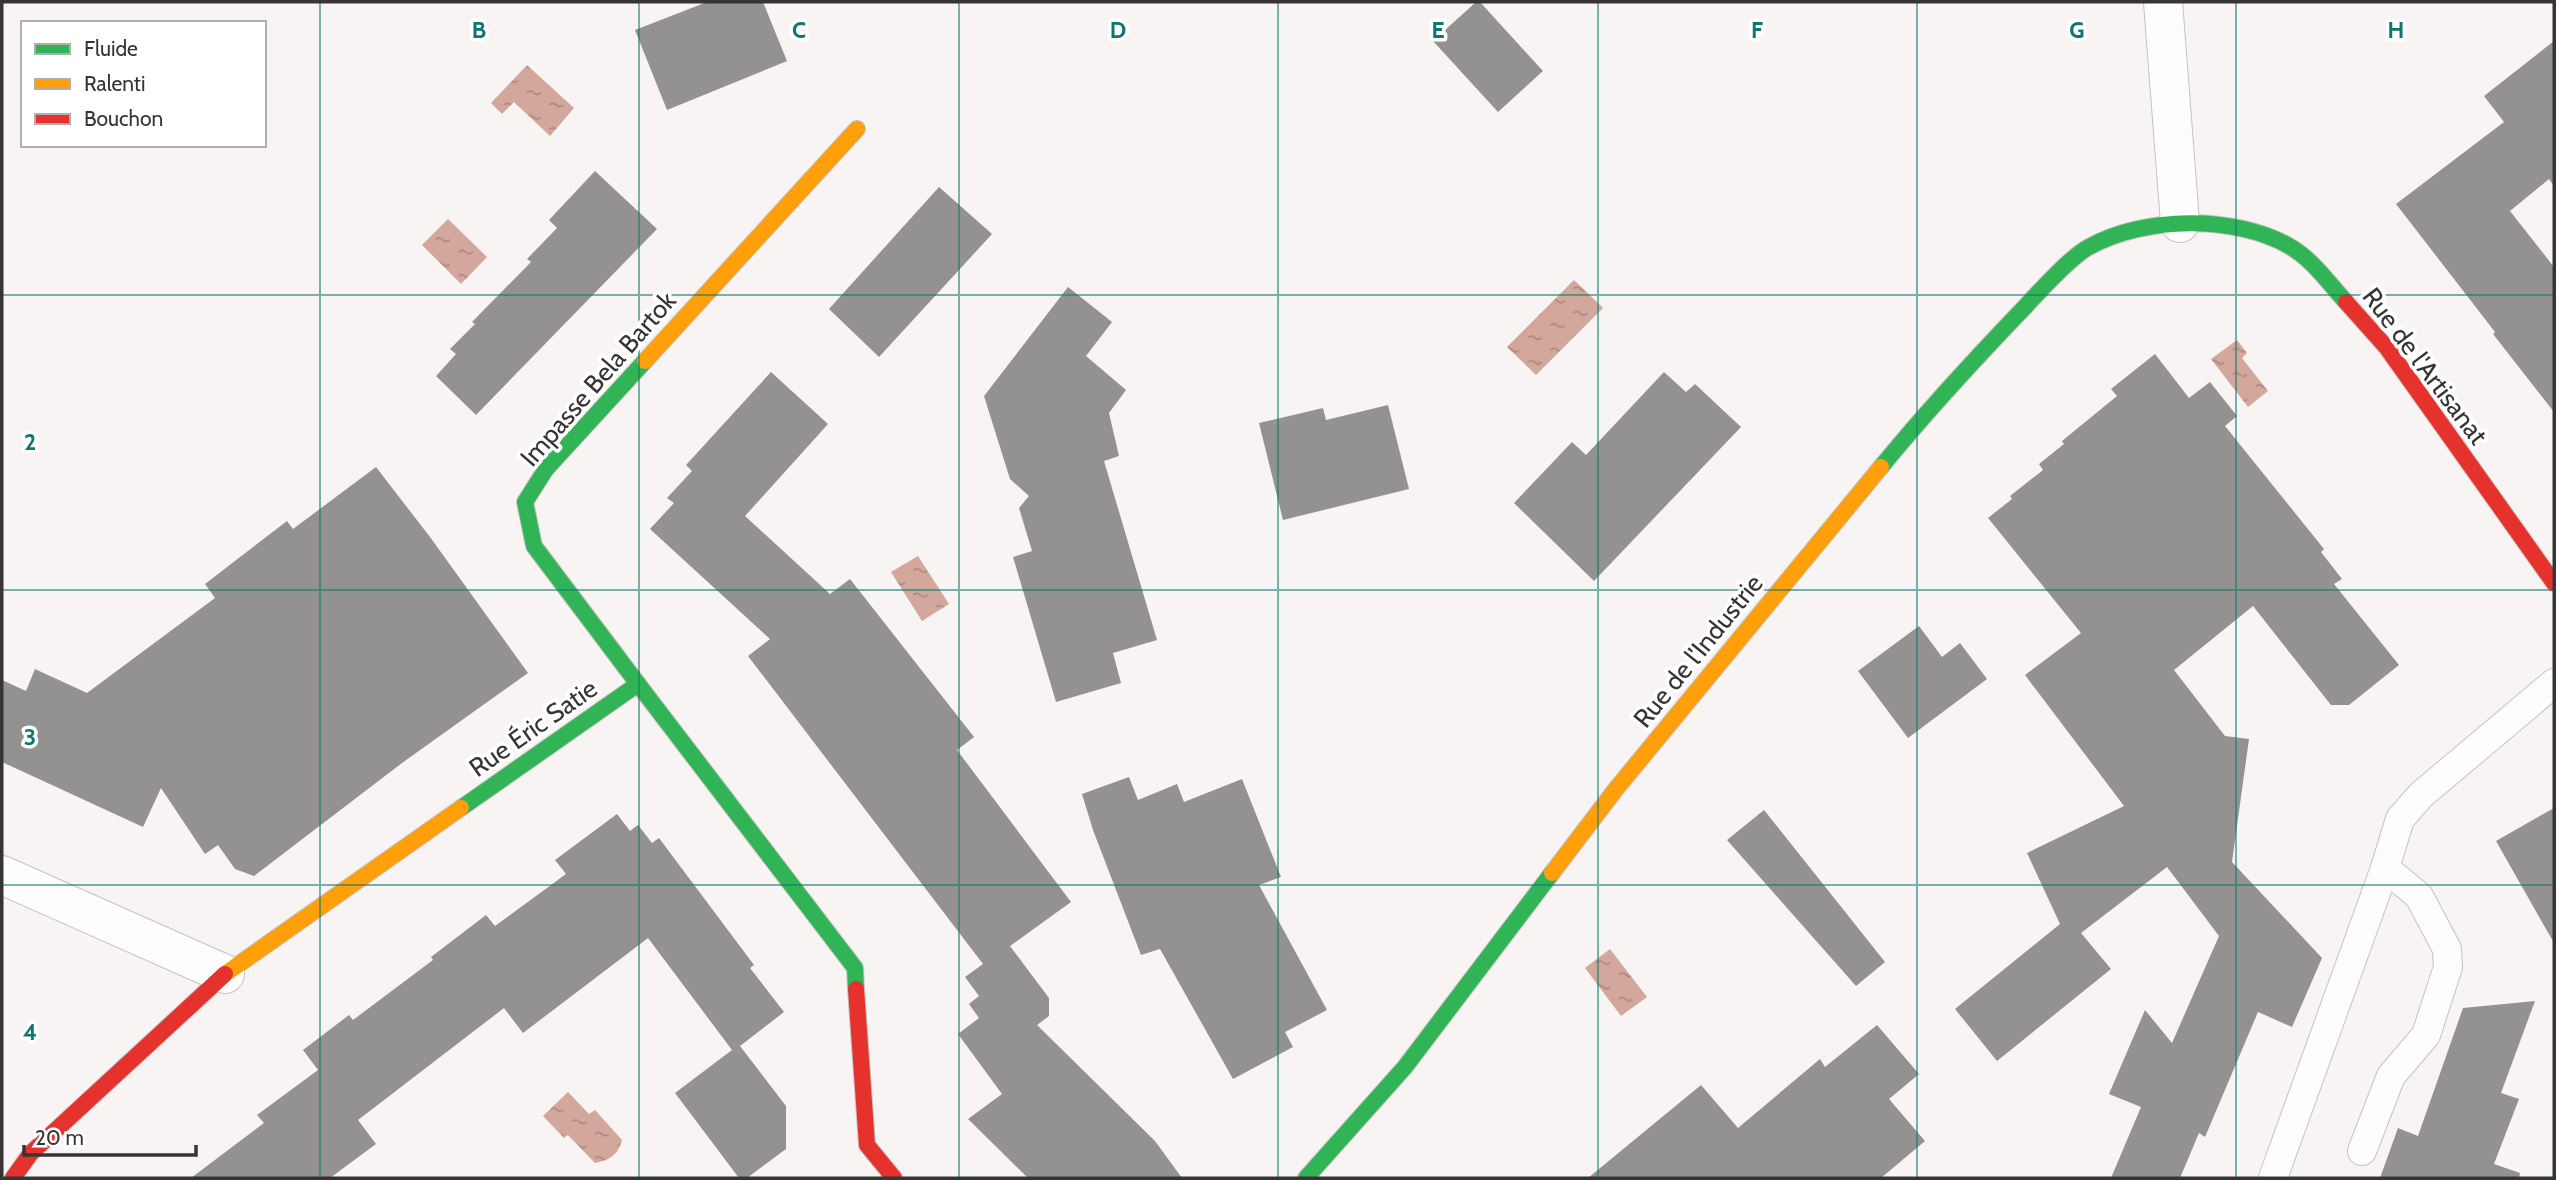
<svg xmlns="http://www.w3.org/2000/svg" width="2556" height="1180" font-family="Cabin,sans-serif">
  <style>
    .water { fill: url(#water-ripples) }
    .building { fill: #949291 }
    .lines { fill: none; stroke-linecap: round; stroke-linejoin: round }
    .lane-casing { stroke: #c6c3c2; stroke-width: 30 }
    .street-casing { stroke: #c6c3c2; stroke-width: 40 }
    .fast-casing { stroke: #c6c3c2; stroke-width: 18 }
    .slow-casing { stroke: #c6c3c2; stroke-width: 18 }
    .jam-casing { stroke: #c6c3c2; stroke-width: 18 }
    .lane { stroke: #fefdfd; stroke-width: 28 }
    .street { stroke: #fefdfd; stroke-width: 38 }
    .fast { stroke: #30b455; stroke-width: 16 }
    .slow { stroke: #ff9f0a; stroke-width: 16 }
    .jam { stroke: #e5322d; stroke-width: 16 }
    .grid { fill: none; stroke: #0f766e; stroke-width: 2; stroke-opacity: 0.55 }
    .labels { text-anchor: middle; stroke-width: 7; stroke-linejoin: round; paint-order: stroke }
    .street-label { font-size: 26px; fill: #373534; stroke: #fff }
    .grid-label { font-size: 23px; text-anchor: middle; font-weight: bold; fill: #0f766e; stroke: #fff; stroke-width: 7; stroke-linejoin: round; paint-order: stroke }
  </style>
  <defs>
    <pattern id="water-ripples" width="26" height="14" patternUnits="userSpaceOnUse" patternTransform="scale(1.75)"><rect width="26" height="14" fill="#d3a79c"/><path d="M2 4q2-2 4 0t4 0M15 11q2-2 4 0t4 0" fill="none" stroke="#ac8980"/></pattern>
  </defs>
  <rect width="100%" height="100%" fill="#f7f4f3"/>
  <!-- water -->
  <g class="water">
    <path d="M527 65 574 108 550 136 514 102 502 114 491 103Z"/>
    <path d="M448 219 487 257 461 284 422 245Z"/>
    <path d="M1574 280 1603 308 1536 375 1507 347Z"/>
    <path d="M2237 340 2247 353 2242 358 2268 391 2248 407 2211 359Z"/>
    <path d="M918 556 949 604 922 621 891 572Z"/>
    <path d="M1610 949 1647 997 1621 1016 1585 968Z"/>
    <path d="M568 1092 589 1114 595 1110 622 1140C618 1155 610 1160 595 1163L568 1135 564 1138 543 1116Z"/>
  </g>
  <!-- building -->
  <g class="building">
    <path d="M707 2H763L787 61 667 110 635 30Z"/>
    <path d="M1476 2H1480L1543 71 1498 112 1433 41Z"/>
    <path d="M2554 41V186L2549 179 2510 211 2554 267V412L2493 334 2495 332 2396 204 2504 122 2484 96Z"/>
    <path d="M595 171 657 229 476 415 436 376 456 354 450 349 475 324 472 322 531 262 527 259 557 228 549 220Z"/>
    <path d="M939 187 992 234 879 357 829 309Z"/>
    <path d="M1068 287 1112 322 1086 356 1126 390 1109 413 1119 456 1104 461 1157 640 1113 653 1121 683 1056 702 1013 557 1032 551 1019 508 1029 496 1010 479 984 396Z"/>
    <path d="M2155 354 2189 398 2210 382 2237 416 2225 426 2324 549 2321 552 2342 579 2334 584 2399 665 2349 705H2331L2253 606 2174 670 2225 736 2249 739 2232 862 2322 958 2292 1027 2258 1012 2205 1137 2199 1133 2180 1178H2111L2141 1107 2109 1094 2145 1010 2172 1043 2219 936 2167 867 2081 933 2111 969 1997 1061 1955 1009 2060 924 2027 853 2124 806 2025 675 2081 633 1988 518 2012 499 2010 496 2043 470 2039 464 2064 444 2062 441 2117 396 2111 389Z"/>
    <path d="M771 372 828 424 745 516 830 594 850 579 974 737 957 750 1071 902 1010 946 1049 998V1016L1037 1025 1155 1141 1182 1178H1028L968 1119 1002 1094 958 1034 979 1018 969 1004 979 996 965 977 983 964 748 656 770 639 650 529 674 503 667 498 692 471 686 465Z"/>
    <path d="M1664 372 1686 392 1695 384 1741 427 1594 581 1514 503 1572 442 1586 455Z"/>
    <path d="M1388 405 1409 489 1283 520 1259 423 1323 408 1326 420Z"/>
    <path d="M376 467 430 537 528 673 402 763 254 876 235 869 218 845 205 854 161 788 143 827 2 762V680L26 691 35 669 87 693 215 598 205 584 287 521 293 529Z"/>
    <path d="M1919 626 1942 657 1960 643 1987 679 1908 738 1858 671Z"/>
    <path d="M1129 777 1138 800 1177 784 1184 802 1242 779 1281 877 1259 885 1327 1010 1285 1032 1293 1047 1233 1079 1160 949 1141 955 1093 830 1082 794Z"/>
    <path d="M2554 808V943L2496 841Z"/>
    <path d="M1764 810 1885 962 1856 986 1727 840Z"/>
    <path d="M617 814 630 831 638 825 652 843 659 838 754 965 750 968 784 1012 740 1046 786 1106V1149L747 1178H739L675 1093 732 1050 648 938 523 1033 504 1008 358 1120 376 1144 330 1178H191L264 1123 257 1115 318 1070 303 1050 349 1015 353 1020 433 960 431 957 486 915 495 926 566 874 555 860Z"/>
    <path d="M2535 1001 2501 1093 2519 1099 2494 1164 2520 1173 2519 1178H2380L2398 1128 2418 1136 2463 1008Z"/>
    <path d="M1877 1025 1919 1074 1889 1099 1925 1141 1881 1178H1588L1701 1085 1738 1128 1820 1059 1825 1067Z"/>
  </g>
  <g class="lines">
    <defs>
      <g id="lane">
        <path d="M2362 1151 2391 1076 2426 1035 2448 967 2447 949 2419 896 2385 868"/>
        <path d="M2273 1178 2385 868 2400 819 2421 795 2554 683"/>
      </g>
      <g id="street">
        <path d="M2163 2 2180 223"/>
        <path d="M2 875 225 974"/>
      </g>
      <g id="fast">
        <path d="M1881 467C1926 412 1974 360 2023 309 2039 292 2070 257 2089 247 2144 216 2235 215 2289 246 2312 259 2328 282 2346 302"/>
        <path d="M638 684 534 546 525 502 546 469 645 361"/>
        <path d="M461 808 638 684 855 968 856 989"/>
        <path d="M1306 1178 1405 1067 1552 873"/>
      </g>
      <g id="slow">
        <path d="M645 361 857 129"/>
        <path d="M1552 873 1616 789 1881 467"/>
        <path d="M225 974 461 808"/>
      </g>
      <g id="jam">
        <path d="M2346 302 2387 348 2554 583"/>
        <path d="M856 989 867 1145 894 1178"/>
        <path d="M13 1178 31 1153 225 974"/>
      </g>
    </defs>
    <!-- lane casing -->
    <use href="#lane" class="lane-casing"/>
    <!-- street casing -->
    <use href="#street" class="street-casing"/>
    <!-- fast casing -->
    <use href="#fast" class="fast-casing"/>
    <!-- slow casing -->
    <use href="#slow" class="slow-casing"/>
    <!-- jam casing -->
    <use href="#jam" class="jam-casing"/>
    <!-- lane -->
    <use href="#lane" class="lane"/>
    <!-- street -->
    <use href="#street" class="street"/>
    <!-- fast -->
    <use href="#fast" class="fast"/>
    <!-- slow -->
    <use href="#slow" class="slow"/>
    <!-- jam -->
    <use href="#jam" class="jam"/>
  </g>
  <!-- grid -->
  <path class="grid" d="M320 2V1178M639 2V1178M959 2V1178M1278 2V1178M1598 2V1178M1917 2V1178M2236 2V1178M2 295H2554M2 590H2554M2 885H2554"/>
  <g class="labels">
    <!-- street labels -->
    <g class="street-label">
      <text transform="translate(2425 366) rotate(53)" y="9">Rue de l'Artisanat</text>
      <text transform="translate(598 379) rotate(-49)" y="9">Impasse Bela Bartok</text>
      <text transform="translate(1698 651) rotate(-51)" y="9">Rue de l'Industrie</text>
      <text transform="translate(533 728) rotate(-35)" y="9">Rue Éric Satie</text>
    </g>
  </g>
  <g class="grid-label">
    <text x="479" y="38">B</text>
    <text x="799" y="38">C</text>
    <text x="1118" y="38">D</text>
    <text x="1438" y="38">E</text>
    <text x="1757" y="38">F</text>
    <text x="2077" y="38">G</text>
    <text x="2396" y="38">H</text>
    <text x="30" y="450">2</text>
    <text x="30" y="745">3</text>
    <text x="30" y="1040">4</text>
  </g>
  <!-- border -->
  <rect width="2556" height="1180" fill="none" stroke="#373534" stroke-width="7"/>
  <!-- legend -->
  <rect x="21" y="21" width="245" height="126" fill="#ffffff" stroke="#afaeae" stroke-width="2"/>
  <rect x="35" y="44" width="35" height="10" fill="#30b455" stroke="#afaeae" stroke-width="2"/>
  <text x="84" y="56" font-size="21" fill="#373534">Fluide</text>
  <rect x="35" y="79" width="35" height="10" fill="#ff9f0a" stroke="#afaeae" stroke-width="2"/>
  <text x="84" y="91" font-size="21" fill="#373534">Ralenti</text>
  <rect x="35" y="114" width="35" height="10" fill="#e5322d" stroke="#afaeae" stroke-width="2"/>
  <text x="84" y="126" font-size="21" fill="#373534">Bouchon</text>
  <!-- scale -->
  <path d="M24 1145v10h172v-10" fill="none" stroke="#373534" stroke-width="3.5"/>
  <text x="35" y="1145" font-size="21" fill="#373534" stroke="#ffffff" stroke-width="5" paint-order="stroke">20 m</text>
</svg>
